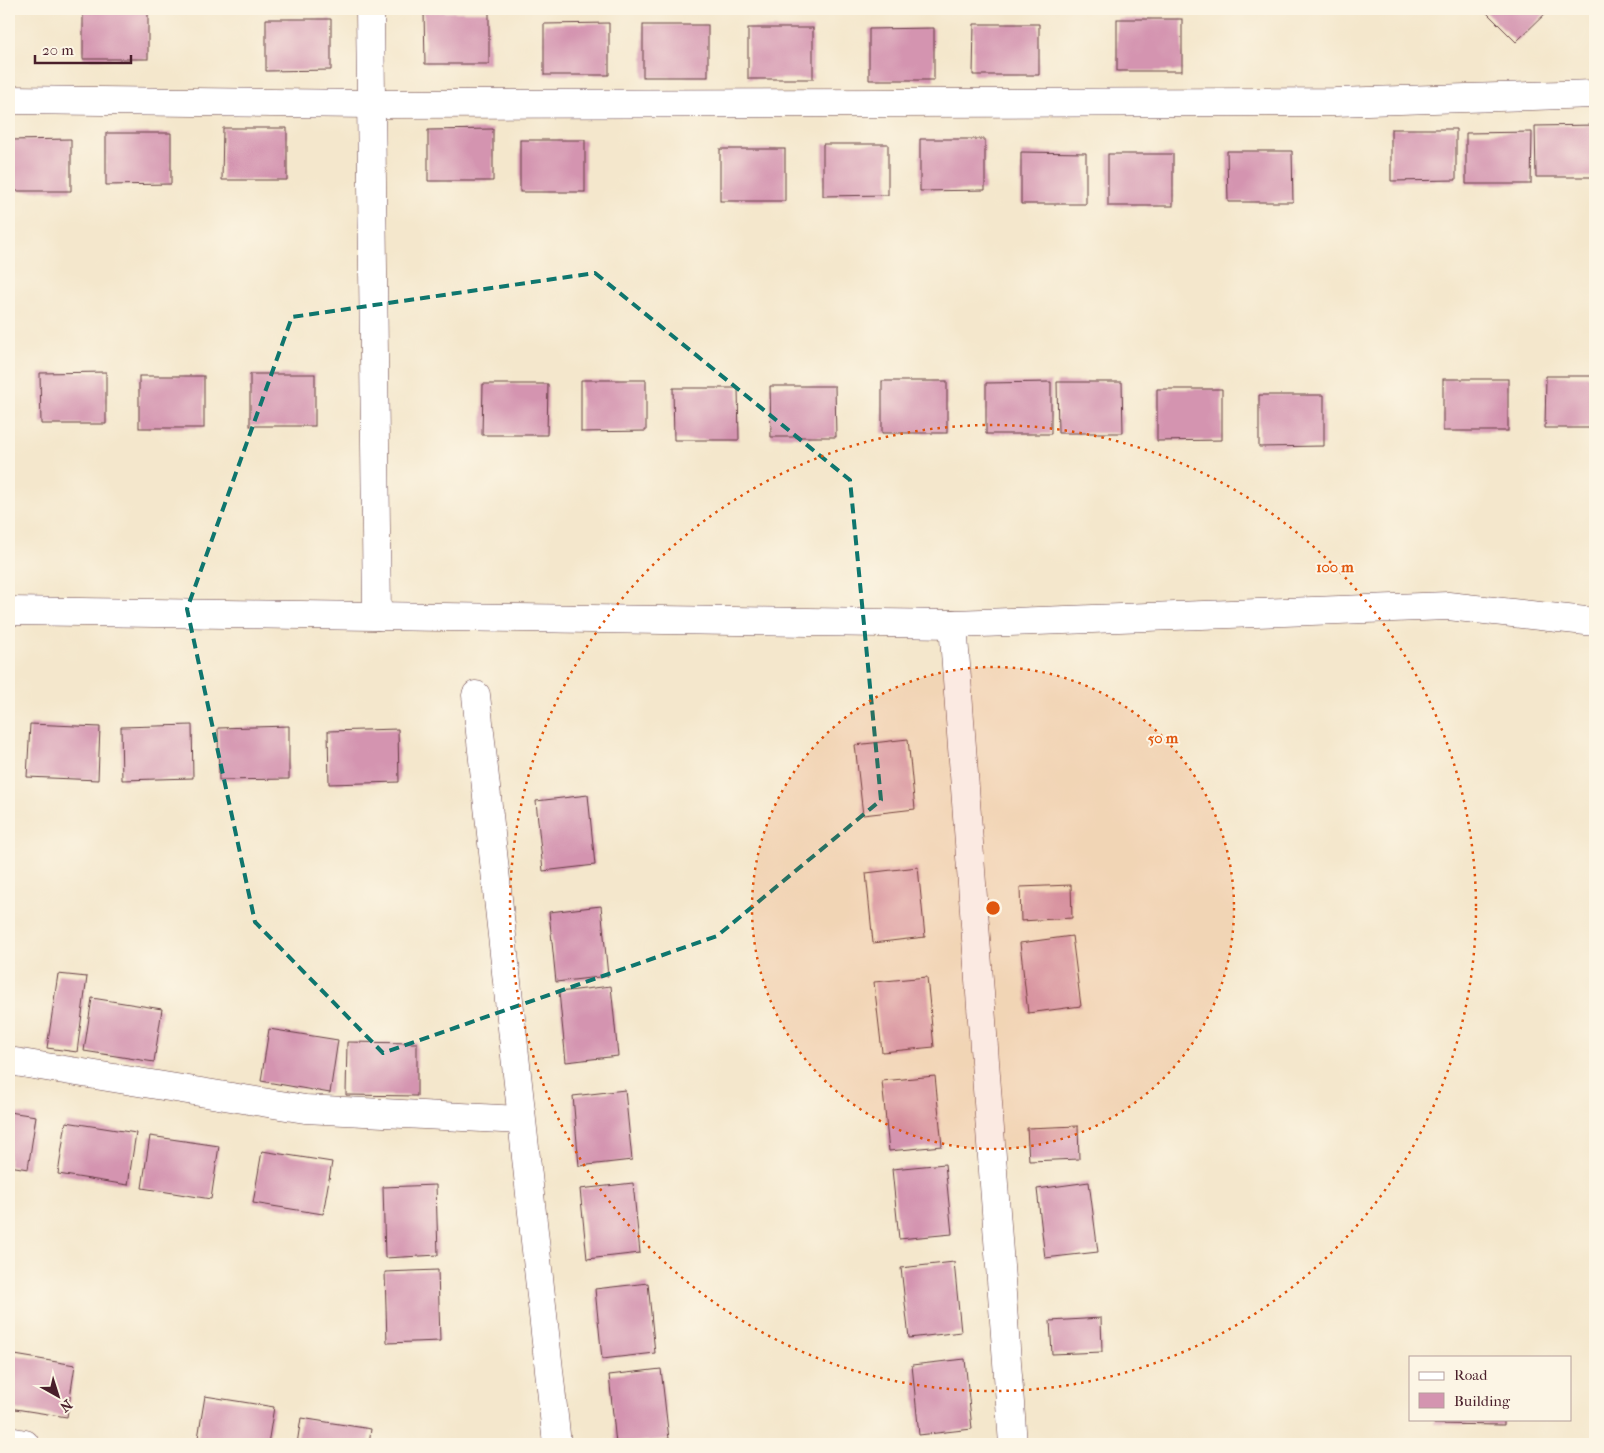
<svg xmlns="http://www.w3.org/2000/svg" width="1604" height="1453" font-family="'IM FELL French Canon',serif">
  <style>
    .building { fill: #d494b0 }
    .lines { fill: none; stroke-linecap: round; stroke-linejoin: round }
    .minor-casing { stroke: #643d43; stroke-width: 29 }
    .minor { stroke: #fff; stroke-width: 28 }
    .marked { fill: none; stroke: #0f766e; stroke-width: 4; stroke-dasharray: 10 6; stroke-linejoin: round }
    .ring { fill: none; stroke: #e0560e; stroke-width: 2.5; stroke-dasharray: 2.5 5 }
    .centre { fill: #e0560e; stroke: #fcf5e5; stroke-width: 2.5 }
    .ring-label { font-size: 15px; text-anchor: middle; font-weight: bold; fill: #e0560e; stroke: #fcf5e5; stroke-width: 4; stroke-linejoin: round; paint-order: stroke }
  </style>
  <rect width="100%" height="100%" fill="#fcf5e5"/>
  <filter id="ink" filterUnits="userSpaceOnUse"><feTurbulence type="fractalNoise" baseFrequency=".02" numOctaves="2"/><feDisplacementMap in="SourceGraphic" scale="10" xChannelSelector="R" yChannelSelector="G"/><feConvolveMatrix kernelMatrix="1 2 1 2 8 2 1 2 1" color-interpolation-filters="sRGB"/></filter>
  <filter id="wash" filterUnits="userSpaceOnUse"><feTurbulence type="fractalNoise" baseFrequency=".0096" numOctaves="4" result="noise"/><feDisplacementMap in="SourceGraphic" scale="20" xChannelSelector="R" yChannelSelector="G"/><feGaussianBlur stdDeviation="1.12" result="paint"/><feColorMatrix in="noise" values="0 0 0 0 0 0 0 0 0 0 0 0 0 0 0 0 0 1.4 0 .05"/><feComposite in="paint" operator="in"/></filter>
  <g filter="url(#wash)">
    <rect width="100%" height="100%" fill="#f4e7cc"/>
    <g id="blocks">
      <!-- building -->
      <g class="building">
        <rect x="83" y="9" width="65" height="50"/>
        <path d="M1483 9H1550L1516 42Z"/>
        <path d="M424 12H489V64H425Z"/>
        <path d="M266 19H331V70L266 71Z"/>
        <rect x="1117" y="19" width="65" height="52"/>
        <path d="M609 23V75H544V24Z"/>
        <path d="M974 24H1039V75H973Z"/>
        <rect x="643" y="25" width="65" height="52"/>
        <rect x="748" y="28" width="65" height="51"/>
        <path d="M934 28V80H869V29Z"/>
        <path d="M1595 125V177H1536L1535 126Z"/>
        <path d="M223 128H287V180H222Z"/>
        <path d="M493 129V181H428V130Z"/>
        <path d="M1391 129H1456V180L1391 181Z"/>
        <path d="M1532 132 1531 184H1466V133Z"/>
        <path d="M106 133H171V184L106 185Z"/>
        <path d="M71 139V191H9V140Z"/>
        <path d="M920 139H985V190L920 191Z"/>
        <rect x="520" y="140" width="65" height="52"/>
        <path d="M823 144H888V195L823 196Z"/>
        <rect x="720" y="149" width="65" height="52"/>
        <path d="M1227 151H1292L1293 202H1228Z"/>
        <path d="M1021 152 1086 153V204H1021Z"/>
        <rect x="1108" y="154" width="65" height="52"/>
        <path d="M106 372V424H41L40 373Z"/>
        <rect x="250" y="374" width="65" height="52"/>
        <rect x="139" y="376" width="65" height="52"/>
        <path d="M1546 376H1595V428H1545Z"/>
        <rect x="1443" y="379" width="65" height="52"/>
        <path d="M581 380H646V431L581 432Z"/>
        <rect x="882" y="381" width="65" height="52"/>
        <path d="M1051 382V434H986V383Z"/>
        <path d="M1057 382H1122L1123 433H1058Z"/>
        <path d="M483 384H548L547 435H482Z"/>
        <path d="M770 386H835L836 437H771Z"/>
        <path d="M673 388H738L739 440H674Z"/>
        <path d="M1157 389H1222V440L1157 441Z"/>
        <path d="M1259 395H1324V446L1259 447Z"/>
        <path d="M30 724 100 727 98 780 27 777Z"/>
        <path d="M192 725 193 778 122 780 121 727Z"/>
        <path d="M289 726V779L219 780 218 728Z"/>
        <path d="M398 729 399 782 329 784 328 731Z"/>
        <path d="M908 739 915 809 863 815 855 745Z"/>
        <path d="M588 795 595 865 543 871 536 801Z"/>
        <path d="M918 867 925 937 873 943 866 873Z"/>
        <path d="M1071 885 1072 918 1021 921 1020 887Z"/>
        <path d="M601 906 608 976 556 982 549 912Z"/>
        <path d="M1072 936 1081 1006 1028 1013 1020 943Z"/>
        <path d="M58 974 87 977 77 1052 47 1048Z"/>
        <path d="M927 977 934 1047 882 1052 874 982Z"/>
        <path d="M611 986 618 1056 566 1062 559 992Z"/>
        <path d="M92 998 162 1009 154 1062 84 1051Z"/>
        <path d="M269 1029 338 1040 330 1093 261 1081Z"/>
        <path d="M347 1042 417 1043V1096L346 1095Z"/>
        <path d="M935 1076 942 1146 889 1151 882 1081Z"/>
        <path d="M625 1090 632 1160 579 1166 573 1096Z"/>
        <path d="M9 1112 36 1116 28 1169 9 1166Z"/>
        <path d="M66 1122 136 1133 128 1185 58 1174Z"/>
        <path d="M1078 1126 1079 1159 1029 1161 1027 1128Z"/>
        <path d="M150 1136 219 1146 211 1199 142 1188Z"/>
        <path d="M262 1151 332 1162 323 1214 253 1203Z"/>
        <path d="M945 1164 952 1234 899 1239 892 1169Z"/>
        <path d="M1089 1182 1098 1252 1045 1258 1037 1189Z"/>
        <path d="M633 1183 640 1253 587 1259 580 1189Z"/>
        <path d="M436 1185 438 1255 385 1258 383 1187Z"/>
        <path d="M954 1262 961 1332 909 1338 901 1268Z"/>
        <path d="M438 1270 440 1341 387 1343 385 1272Z"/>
        <path d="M648 1283 655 1353 602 1359 595 1289Z"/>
        <path d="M1101 1318 1102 1352 1052 1354 1050 1321Z"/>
        <path d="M9 1354 75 1365 67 1417 9 1408Z"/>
        <path d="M965 1359 972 1429 919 1435 912 1365Z"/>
        <path d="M661 1369 669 1439 616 1444 609 1375Z"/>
        <path d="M205 1396 274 1407 268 1444H197Z"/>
        <path d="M301 1418 371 1429 369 1444H297Z"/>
        <path d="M1434 1419H1504V1425L1434 1424Z"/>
      </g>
    </g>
  </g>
  <g filter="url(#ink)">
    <use href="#blocks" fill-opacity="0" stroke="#643d43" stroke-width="1"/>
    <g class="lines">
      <defs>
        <g id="minor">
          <path d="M370 9 377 616"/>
          <path d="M9 100 371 104 1335 102 1595 94"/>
          <path d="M9 611 953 624 1448 606 1595 622"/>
          <path d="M953 624 1013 1444"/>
          <path d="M476 695 557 1444"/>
          <path d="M9 1061 305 1109 521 1120"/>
          <path d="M9 1441 25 1444"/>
        </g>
      </defs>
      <!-- minor casing -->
      <use href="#minor" class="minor-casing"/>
      <!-- minor -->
      <use href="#minor" class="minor"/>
    </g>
  </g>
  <!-- marked area -->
  <path class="marked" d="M595 273 850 480 881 800 717 936 383 1053 255 922 187 609 292 317Z"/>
  <!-- distance rings -->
  <circle cx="993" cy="908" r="241" fill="#e0560e" fill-opacity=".12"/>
  <g class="ring">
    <circle cx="993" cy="908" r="241"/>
    <circle cx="993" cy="908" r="483"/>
  </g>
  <circle cx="993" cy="908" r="8" class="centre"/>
  <g class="ring-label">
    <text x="1335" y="572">100 m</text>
    <text x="1163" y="743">50 m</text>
  </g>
  <!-- margin -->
  <rect width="1604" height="1453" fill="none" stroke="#fcf5e5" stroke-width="30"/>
  <!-- legend -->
  <rect x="1409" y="1356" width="162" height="65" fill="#fcf5e5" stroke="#b59f9b"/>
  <rect x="1419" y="1372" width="25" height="8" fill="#ffffff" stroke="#b59f9b"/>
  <text x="1454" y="1380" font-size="15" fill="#4a1f2b">Road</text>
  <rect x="1419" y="1393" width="25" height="15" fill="#d494b0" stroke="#b59f9b"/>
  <text x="1454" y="1406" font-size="15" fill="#4a1f2b">Building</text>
  <!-- north arrow -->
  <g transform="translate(58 1396) rotate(141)" stroke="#fcf5e5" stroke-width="4" paint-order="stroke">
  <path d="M0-4L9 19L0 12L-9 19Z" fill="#4a1f2b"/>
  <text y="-8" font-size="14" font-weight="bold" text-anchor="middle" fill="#4a1f2b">N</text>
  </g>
  <!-- scale -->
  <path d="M35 55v8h96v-8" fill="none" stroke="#4a1f2b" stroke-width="2.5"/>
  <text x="42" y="55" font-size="15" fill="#4a1f2b" stroke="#fcf5e5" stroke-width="4" paint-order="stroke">20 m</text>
</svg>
